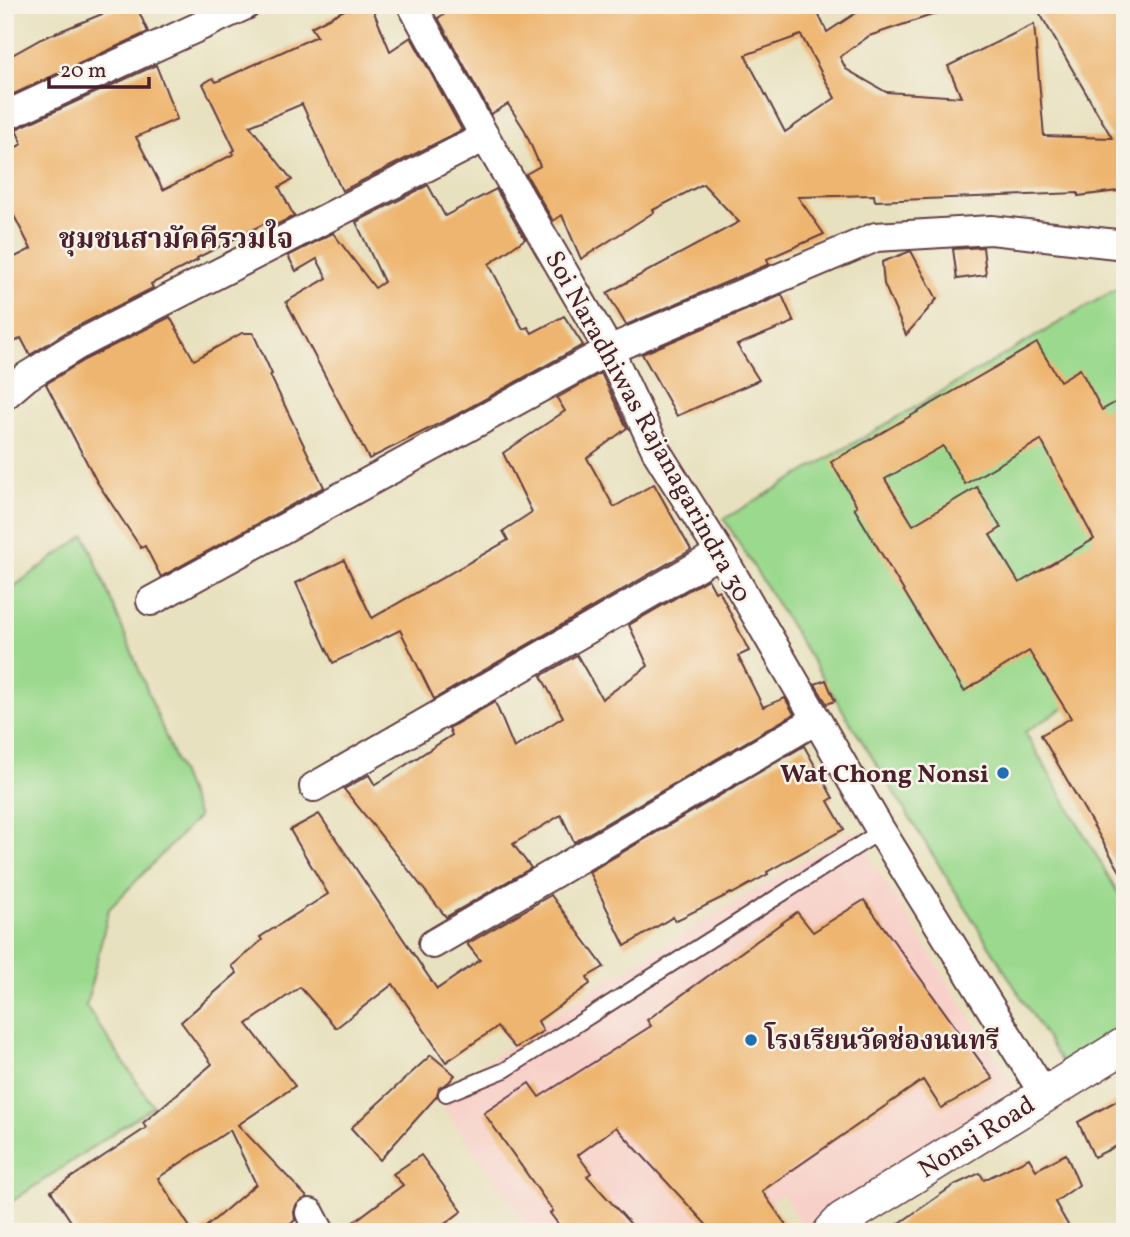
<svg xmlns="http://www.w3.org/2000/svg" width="1130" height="1237" font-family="Vollkorn,'Noto Serif Thai',serif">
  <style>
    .built { fill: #f7d1c9 }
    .green { fill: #9bd98e; stroke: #727c5c; stroke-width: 2 }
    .building { fill: #eeb56f; fill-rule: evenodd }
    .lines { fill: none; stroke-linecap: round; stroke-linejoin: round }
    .service-casing { stroke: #623c41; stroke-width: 18 }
    .minor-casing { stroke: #623c41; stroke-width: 32 }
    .tertiary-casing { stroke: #623c41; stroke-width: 38 }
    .service { stroke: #fff; stroke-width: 14 }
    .minor { stroke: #fff; stroke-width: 28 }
    .tertiary { stroke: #fff; stroke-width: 35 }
    .poi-dot { fill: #1f6fb2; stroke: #f7f3e8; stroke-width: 2.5 }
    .labels { text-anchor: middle; stroke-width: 5; stroke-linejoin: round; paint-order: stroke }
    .street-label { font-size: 26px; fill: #4a1f2b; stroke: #f7f3e8 }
    .poi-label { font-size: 26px; font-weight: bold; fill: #4a1f2b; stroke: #f7f3e8; text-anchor: end }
    .neighbourhood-label { font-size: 28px; font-weight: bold; fill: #4a1f2b; stroke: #f7f3e8 }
  </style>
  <rect width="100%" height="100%" fill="#f7f3e8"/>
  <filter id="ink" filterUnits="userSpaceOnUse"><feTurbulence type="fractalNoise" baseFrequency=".0143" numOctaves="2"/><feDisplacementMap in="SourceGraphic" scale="14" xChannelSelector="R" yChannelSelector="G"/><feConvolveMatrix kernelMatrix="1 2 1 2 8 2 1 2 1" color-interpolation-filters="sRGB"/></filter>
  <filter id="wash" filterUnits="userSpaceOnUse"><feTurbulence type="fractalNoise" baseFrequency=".00686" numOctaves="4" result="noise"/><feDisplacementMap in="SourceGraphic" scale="28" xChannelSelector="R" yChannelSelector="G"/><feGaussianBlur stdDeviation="1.57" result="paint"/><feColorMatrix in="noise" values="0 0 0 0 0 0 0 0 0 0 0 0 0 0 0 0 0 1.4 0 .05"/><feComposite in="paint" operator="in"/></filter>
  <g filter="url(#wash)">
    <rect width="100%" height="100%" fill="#e8e1bf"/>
    <!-- built -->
    <path class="built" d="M853 830 1014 1087 803 1228 783 1194 728 1232H531L436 1097 586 993Z"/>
    <!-- green -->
    <g class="green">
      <path d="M1125 284V670L1025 732 1125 905V1026L1062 1063 724 519Z"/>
      <path d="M85 535 198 817 109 909 86 1006 153 1106 5 1206V593Z"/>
    </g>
    <g id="blocks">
      <!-- building -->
      <g class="building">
        <path d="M124 5H136L148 32 5 98V59L41 39Z"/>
        <path d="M354 5H371L390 51 411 37 462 130 342 191 302 104 250 126 292 180 279 187 294 216 272 227 269 221 197 258 198 260 151 284 153 288 68 331 30 355 21 338 13 343 5 327V262L31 249 5 198V153L22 144 16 129 156 65 177 119 136 137 163 190 234 154 232 152 235 150 203 84 213 78 216 82 317 36 311 27Z"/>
        <path d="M457 5H814L827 32 856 13 880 5H946L947 10 869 36 840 57 846 69 886 92 961 97 948 66 1034 24 1044 136 1112 138 1035 5H1125V190L1078 196V193L875 201 874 195 798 197 824 234 767 259 769 264 626 325 607 293 739 222 703 184 653 210 654 212 581 259 562 215 553 221 526 174 540 166 524 129 508 104 491 114 438 18ZM801 35 835 98 785 132 745 55Z"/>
        <path d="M428 185 445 216 496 189 525 239 489 264 523 329 528 327 532 333 564 316 583 345 456 415 369 459 286 302 327 278 317 259 296 271 288 256 333 233 375 288 384 282 356 222Z"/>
        <path d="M983 247 986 275 957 279 953 249Z"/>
        <path d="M911 251 937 299 906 335 884 284 882 262Z"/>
        <path d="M782 295 794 322 737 345 759 380 677 416 642 354Z"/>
        <path d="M170 317 194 360 242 333H253L272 374 270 375 324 487 161 577 145 546 141 548 97 482 46 384 84 360Z"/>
        <path d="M1037 343 1060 381 1080 369 1102 410 1125 397V880L1041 735 1071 718 1029 651 964 691 854 508 857 506 831 462ZM1041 440 1094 539 1019 583 990 535 1001 528 977 487 913 525 885 479 943 446 965 484Z"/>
        <path d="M601 373 627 428 587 458 614 507 654 484 691 550 434 699 400 630 333 663 296 583 344 560 372 618 508 540 503 531 532 512 503 453 565 411 557 398Z"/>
        <path d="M708 579 715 592 719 590 749 651 738 656 763 707 785 698 794 714 574 842 561 815 513 844 531 868 446 917 344 789 369 775 375 785 452 735 449 728 495 702 514 748 563 717 541 676 577 655 602 699 648 666 629 625Z"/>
        <path d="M826 680 835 701 827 704 815 684Z"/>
        <path d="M804 746 833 798 828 801 844 829 767 872 768 874 732 894 731 893 675 921 673 917 625 946 589 872Z"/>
        <path d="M319 814 437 989 480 960 467 944 551 895 604 967 587 977 590 984 538 1021 543 1031 515 1048 497 1027 446 1062 393 984 336 1028 300 987 247 1024 295 1086 238 1125 307 1197 296 1205 294 1212 295 1220 282 1232H200L256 1184 230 1130 158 1178 193 1232H78L51 1191 146 1128 143 1123 212 1064 181 1022 237 973 232 966 262 940 260 937 328 894 290 830Z"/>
        <path d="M864 900 993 1079 941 1108 923 1080 762 1191 791 1232H713L616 1127 578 1155 591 1173 587 1176 638 1232H564L550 1213 553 1211 484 1113 529 1083 539 1097 651 1026 647 1020 797 912 813 932Z"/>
        <path d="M431 1055 455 1075 449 1082 439 1088 437 1096 380 1160 351 1128Z"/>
        <path d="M1125 1096V1142L1094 1157 1078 1122Z"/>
        <path d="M1066 1154 1079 1185 1055 1202 1072 1232H887L954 1185 980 1173 984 1180 1029 1158 1036 1170Z"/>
        <path d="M421 1155 462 1211 434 1232H340L403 1185 393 1174Z"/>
      </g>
    </g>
  </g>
  <g filter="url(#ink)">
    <use href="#blocks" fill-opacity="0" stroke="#623c41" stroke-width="2"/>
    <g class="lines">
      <defs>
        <path id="service" d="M446 1094 505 1070 881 831"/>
        <g id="minor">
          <path d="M412 5 485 137 609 350 658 454 720 553 881 831 1044 1094"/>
          <path d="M5 116 246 5"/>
          <path d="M5 395 26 377 76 346 485 137"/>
          <path d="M151 601 609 350 876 237 991 230 1125 245"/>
          <path d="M314 787 720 553"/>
          <path d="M433 944 816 720"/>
          <path d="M310 1213 320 1232"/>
        </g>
        <path id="tertiary" d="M831 1232 842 1220 1125 1045"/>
      </defs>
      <!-- service casing -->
      <use href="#service" class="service-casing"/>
      <!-- minor casing -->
      <use href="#minor" class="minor-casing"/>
      <!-- tertiary casing -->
      <use href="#tertiary" class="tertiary-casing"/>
      <!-- service -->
      <use href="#service" class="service"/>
      <!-- minor -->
      <use href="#minor" class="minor"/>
      <!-- tertiary -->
      <use href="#tertiary" class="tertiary"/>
    </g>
  </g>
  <!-- markers -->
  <g class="poi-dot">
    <circle cx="1003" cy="773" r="7"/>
    <circle cx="751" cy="1040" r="7"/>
  </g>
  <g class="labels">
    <!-- street labels -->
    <g class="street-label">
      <text transform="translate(649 426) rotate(61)" y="9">Soi Naradhiwas Rajanagarindra 30</text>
      <text transform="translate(976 1136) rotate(-32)" y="9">Nonsi Road</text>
    </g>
    <!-- poi labels -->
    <g class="poi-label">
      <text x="989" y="782">Wat Chong Nonsi</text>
      <text x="765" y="1049" text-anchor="start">โรงเรียนวัดช่องนนทรี</text>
    </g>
    <!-- neighbourhood labels -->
    <g class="neighbourhood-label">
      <text x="176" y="248">ชุมชนสามัคคีรวมใจ</text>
    </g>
  </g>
  <!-- margin -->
  <rect width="1130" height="1237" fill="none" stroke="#f7f3e8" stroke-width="28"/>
  <!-- scale -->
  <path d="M49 77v10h100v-10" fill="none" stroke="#4a1f2b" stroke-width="3.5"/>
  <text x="60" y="77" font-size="21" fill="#4a1f2b" stroke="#f7f3e8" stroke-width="5" paint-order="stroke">20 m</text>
</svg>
